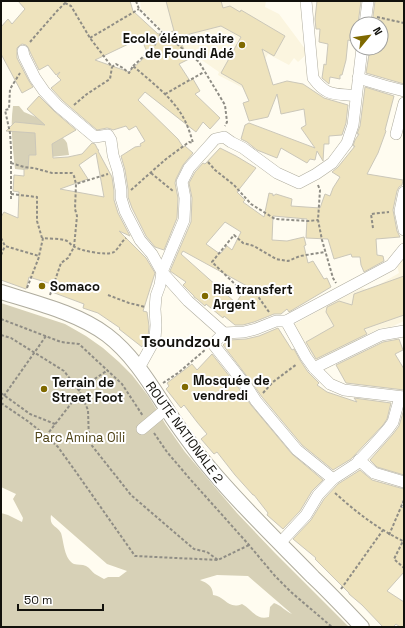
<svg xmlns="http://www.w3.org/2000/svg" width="405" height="628" font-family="'Space Grotesk',sans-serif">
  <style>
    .built { fill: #fbf5df }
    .green { fill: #d7d1b7; fill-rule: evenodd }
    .building { fill: #eee3bd; stroke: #cbc7b9; fill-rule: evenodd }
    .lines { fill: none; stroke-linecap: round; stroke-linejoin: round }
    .minor-casing { stroke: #afac9e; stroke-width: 12 }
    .major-casing { stroke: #afac9e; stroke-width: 16 }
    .path { stroke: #8f8d85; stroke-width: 2; stroke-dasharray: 3 2; stroke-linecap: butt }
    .minor { stroke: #fff; stroke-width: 11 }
    .major { stroke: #fff; stroke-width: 14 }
    .poi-dot { fill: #7f6900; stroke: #fff; stroke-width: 1.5 }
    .labels { text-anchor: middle; stroke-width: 4; stroke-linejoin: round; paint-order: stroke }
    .poi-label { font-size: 13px; font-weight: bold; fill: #12110c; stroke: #fff; text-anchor: start }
    .street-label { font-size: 13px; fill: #12110c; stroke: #fff }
    .park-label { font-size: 13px; fill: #4e4215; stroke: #fff }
    .quarter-label { font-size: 15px; font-weight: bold; fill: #12110c; stroke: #fff }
  </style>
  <rect width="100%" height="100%" fill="#fffcf0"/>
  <!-- built -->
  <g class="built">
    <path d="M140 1H266L265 7 279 14 308 53 298 62 294 58 289 65 268 54 247 90 218 75 219 72 170 38 141 9Z"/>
    <path d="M404 256V321L391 327 381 328 374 331 316 362 293 325 327 306V304L335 299 338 300 362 288 370 290 399 273 397 266Z"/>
  </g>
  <!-- green -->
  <g class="green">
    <path d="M13 106H19L24 112 43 120 65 140 67 143 69 155 51 157 41 172 15 169C13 148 10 127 13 106Z"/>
    <path d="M1 303 65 324 86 336 103 348 119 362 132 375 149 397 166 425 185 452 237 513 275 553 349 627H1V513L8 515 22 522 23 518 13 499 16 494 1 487ZM51 515 107 564 127 571 119 577H108L104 579C101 577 98 576 95 574 92 572 90 568 86 566 82 564 78 565 74 564 64 559 64 542 61 533 57 525 49 527 51 515ZM217 575 248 576 292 614C285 611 281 605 274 603L270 607 269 617C256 621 252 609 242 604 228 610 225 596 213 595 213 586 207 583 200 580Z"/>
  </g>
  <!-- building -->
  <g class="building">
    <path d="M18 1H130L133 11 158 34 174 31 166 1H221L223 8 230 6 240 12 241 10 285 36 274 56 262 49 273 85 287 81 303 84 324 98 348 105 346 123 342 135 329 136V144H324L323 161 317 151 315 160 310 159 307 163 281 148 277 158 257 150 247 142 241 139 245 125 249 123 315 148 301 128 306 125 304 109 281 114 277 94 268 117 249 121 243 103 249 101 242 85 221 73 241 37 221 26 178 37 189 59 179 64 190 81 193 79 200 91 195 94 220 118 210 129 203 122 196 132 145 92 138 100 178 139 183 147 185 146 193 153 183 165 176 179 175 183 178 198 177 218 164 250 155 247 146 236 132 208 128 197V189L125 170 121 156 135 147 141 146 140 144 145 141 136 126 129 130 126 126 113 130 111 129 107 128 97 130 63 101 51 88 61 80 57 76 60 72 56 75 48 65 39 70 31 54 28 47 26 45 22 44 19 46 17 48V58L29 81 33 87 22 93 1 54V27L8 19 12 24 25 9ZM141 38 148 54 129 72 95 60Z"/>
    <path d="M317 1H361L358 24H357V42L348 40 346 60 342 75H340V79L330 77 329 84 322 78 324 64 326 65 328 44 319 42 320 29H316L315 19Z"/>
    <path d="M375 1H399L404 2V84L366 73 370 48H381V24H372Z"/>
    <path d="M365 87 394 96 385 130 386 131 378 153 367 174 403 180 402 185 399 187 397 191 393 210 397 231 400 237 376 239 377 255 383 256 384 261 364 272 361 265 360 257H352L351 254 334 259 328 239 306 238 307 219 273 216 272 240 287 241 304 237 306 245 304 246 308 263 313 261 324 279 327 278 331 287 289 312 287 309 281 314H274L254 322 243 325H235L224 316 223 318 206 304 205 306 197 299 194 297V296L183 285 186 282 170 271 191 222 192 198 189 183 195 172 203 163 205 164 220 148 236 156 256 168 237 192 245 200 243 202 264 217 269 193 273 194V196L276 194 292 199 291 206 320 208 325 194 330 196 333 188 340 177 332 172 338 167 355 146H353L355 140 359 134H357L360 126ZM225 222 241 232 232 250 227 246 220 254 206 244ZM183 251 247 286 236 303 181 254Z"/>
    <path d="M39 96 54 111 76 130 52 144 53 158 68 157 82 154 92 143 95 144 98 150H99L98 151 112 177 114 191V200L118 213 130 236 119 231 146 258 155 273 143 311 147 312 149 326 148 337 142 347 119 329 120 328 98 313 83 308 84 304 52 292 55 285 29 277 26 289 1 280V217L4 212 18 218 19 192 13 191 14 175 24 176V169H28L29 155H36L35 133 6 131 15 122 45 125 27 109ZM96 153 104 197 60 189 88 179 79 165Z"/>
    <path d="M404 276V315L364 329 367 334 316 359 306 342 334 326 326 312 327 307 339 301 352 305 354 294Z"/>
    <path d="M278 328 292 350 294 349 300 360 308 372 319 383 317 385 327 392 357 402 354 398 391 403 387 419 383 425 351 459 333 470 302 445 262 397 252 383 223 345 229 340 246 339 259 336Z"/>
    <path d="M399 339 403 350 395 354 404 369V390L346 383 336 365 383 342Z"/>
    <path d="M212 354 241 391 251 405 292 454 323 480 312 491 300 511 283 529 267 515 268 513 254 495H253L235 475 217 452 214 454 201 439 207 434 197 422 184 405 181 408 166 389 169 386 167 383 192 364 197 370Z"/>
    <path d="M404 409V475L377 467 370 460 393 434 399 426Z"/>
    <path d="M360 470 372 480 404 489V498L401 507 404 508V572L387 591 404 602V627H400L396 624 393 627H383L362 605 349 594V593L315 559 316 558 293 539 311 520 324 499 338 484Z"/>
  </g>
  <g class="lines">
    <defs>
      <g id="minor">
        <path d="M306 1 313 78C327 97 334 93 356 96"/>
        <path d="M365 24 368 1"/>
        <path d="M23 51 24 56 35 78 44 91 58 106 95 137 108 135 111 140 113 155 118 171 121 190V198L125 211 140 240 152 254 162 272 188 301 224 333"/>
        <path d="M358 78 385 86 404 91"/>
        <path d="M396 134 404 103"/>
        <path d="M404 192 400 211 404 230"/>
        <path d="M286 321 306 357 314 368 330 384 344 390 404 397"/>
        <path d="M139 368 155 339 156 325 155 309 156 296 160 285 162 272 184 220 185 198 182 182 189 168 208 147 215 139 224 137 231 142 243 148 277 173 299 183 316 174 332 163 347 143 353 125 362 48"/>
        <path d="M314 368 381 335 404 331"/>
        <path d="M142 429 166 409"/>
        <path d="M359 460 374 473 404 482"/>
        <path d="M333 479 297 450 256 401 247 387 213 344 224 333 244 332 256 329 276 321H286L391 265 404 249"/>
        <path d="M280 543 306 515 318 495 333 479 356 464 373 446 388 429 393 422 400 397"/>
      </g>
      <path id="major" d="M1 292C36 303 78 313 107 335 132 354 149 382 166 408 177 426 190 443 203 460 237 502 276 539 313 577 330 593 346 610 362 627"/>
    </defs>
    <!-- minor casing -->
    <use href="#minor" class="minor-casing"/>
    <!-- major casing -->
    <use href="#major" class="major-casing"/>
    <!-- path -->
    <g class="path">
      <path d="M136 1 139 9 162 32 183 49 199 62 225 105 227 122 225 126"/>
      <path d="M65 3 71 6 90 38 112 67 116 64 123 68 129 73 133 66C148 79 169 95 180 112 186 121 190 132 193 143"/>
      <path d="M377 17 404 23"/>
      <path d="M90 38 139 9"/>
      <path d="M30 42 57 11 67 1"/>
      <path d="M133 66 153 48 162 32"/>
      <path d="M165 94 204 72"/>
      <path d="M74 105 87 94 110 79 112 67"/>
      <path d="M208 162 215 170 234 185 251 204 275 219 308 221 318 220"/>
      <path d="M11 163 24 167 34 168 52 173H72L74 176 76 184"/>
      <path d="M151 173 173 191"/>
      <path d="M318 185 320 190 318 220 322 240 333 278 336 283"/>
      <path d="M131 190 166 159 189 142 193 143"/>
      <path d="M11 194 37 197V221L42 238"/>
      <path d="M11 199V148L10 133 5 110 9 109 10 89 20 73"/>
      <path d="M373 228 371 214 389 212"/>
      <path d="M1 238 5 246 39 256 43 238C50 239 60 238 67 241 70 243 72 246 75 247 81 251 108 256 114 252 119 248 121 242 126 238"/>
      <path d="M1 255 5 246"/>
      <path d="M27 288 39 257"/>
      <path d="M50 295 61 263 68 258 74 247 77 216 75 209 76 184 108 174"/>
      <path d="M108 295 129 303 145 307"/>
      <path d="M269 312 257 295 248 286 239 288 212 262 234 235 243 243 254 246 276 259 288 261 300 256 325 252"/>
      <path d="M1 319 61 342 79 344 122 384 143 416"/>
      <path d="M1 335 11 338 64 371 80 392 88 410 89 442 131 495 194 549 207 552 218 560"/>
      <path d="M163 383 178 373 205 350"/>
      <path d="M78 390 108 370"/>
      <path d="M1 393 30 414 55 424"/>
      <path d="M263 393 273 382 297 364"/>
      <path d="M1 400 46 336"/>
      <path d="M1 403 29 422 46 436 58 447 76 472 135 556 218 560 249 545"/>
      <path d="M154 433 167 452 190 479 249 545 275 576 291 592 332 627"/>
      <path d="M46 436 80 392"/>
      <path d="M335 493C356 512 378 529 403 541L394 559 404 568"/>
      <path d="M389 535 404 500"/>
      <path d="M341 589 383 530"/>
    </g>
    <!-- minor -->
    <use href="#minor" class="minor"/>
    <!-- major -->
    <use href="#major" class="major"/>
  </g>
  <!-- markers -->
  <g class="poi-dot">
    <circle cx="242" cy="45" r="4"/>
    <circle cx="42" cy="286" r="4"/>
    <circle cx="205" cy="296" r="4"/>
    <circle cx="185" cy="387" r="4"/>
    <circle cx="44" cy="389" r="4"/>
  </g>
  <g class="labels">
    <!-- poi labels -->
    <g class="poi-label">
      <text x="234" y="43" text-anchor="end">Ecole élémentaire<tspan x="234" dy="15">de Foundi Adé</tspan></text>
      <text x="50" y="291">Somaco</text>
      <text x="213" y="294">Ria transfert<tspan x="213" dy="15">Argent</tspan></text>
      <text x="193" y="385">Mosquée de<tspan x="193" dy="15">vendredi</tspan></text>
      <text x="52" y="387">Terrain de<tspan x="52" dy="15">Street Foot</tspan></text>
    </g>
    <!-- street labels -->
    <g class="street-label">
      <text transform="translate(185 432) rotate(54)" y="5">ROUTE NATIONALE 2</text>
    </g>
    <!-- park labels -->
    <g class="park-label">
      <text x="80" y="442">Parc Amina Oili</text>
    </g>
    <!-- quarter labels -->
    <g class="quarter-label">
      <text x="186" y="347">Tsoundzou 1</text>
    </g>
  </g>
  <!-- border -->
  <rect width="405" height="628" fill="none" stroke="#12110c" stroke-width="4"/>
  <!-- north arrow -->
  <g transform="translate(369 36) rotate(61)"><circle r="19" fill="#ffffff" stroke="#a0a09e"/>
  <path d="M0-3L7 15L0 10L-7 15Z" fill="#7f6900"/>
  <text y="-6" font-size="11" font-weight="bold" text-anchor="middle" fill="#12110c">N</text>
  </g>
  <!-- scale -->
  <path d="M18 604v6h85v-6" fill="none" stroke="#12110c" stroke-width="2"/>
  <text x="24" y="604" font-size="12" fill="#12110c" stroke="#ffffff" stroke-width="3" paint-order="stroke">50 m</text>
</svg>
